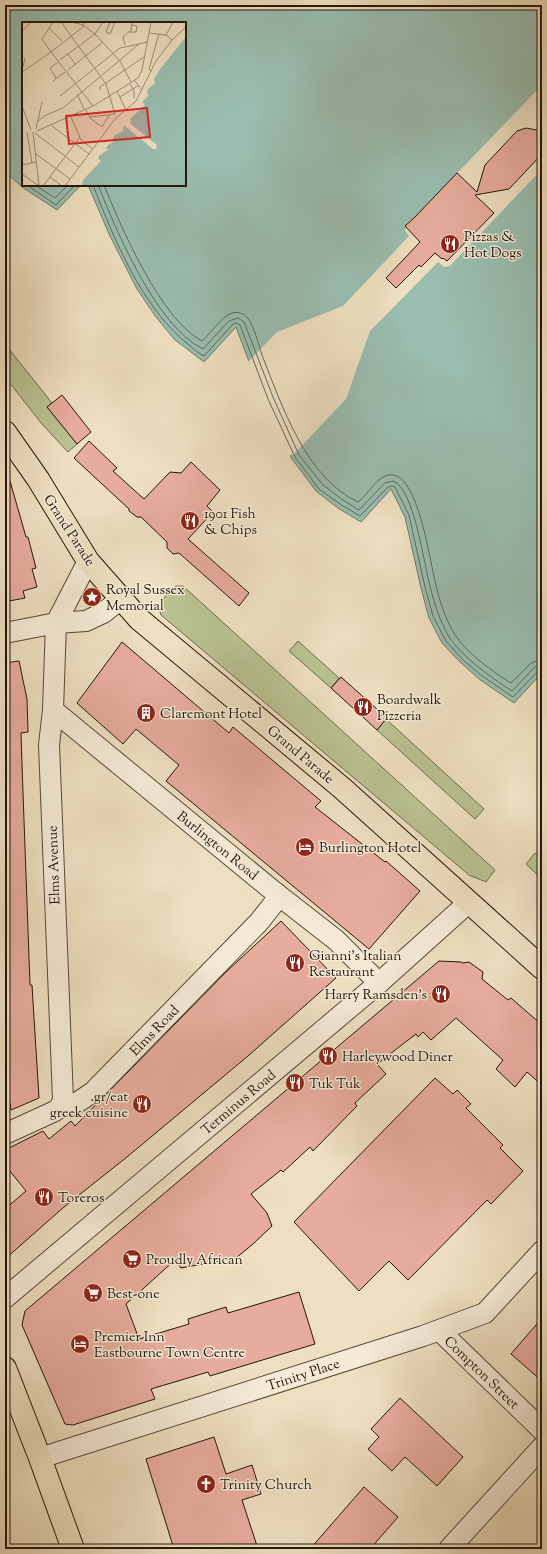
<svg xmlns="http://www.w3.org/2000/svg" width="547" height="1554" font-family="'Sorts Mill Goudy',serif">
  <style>
    .green { fill: #b9c292; stroke: #6e6c4e }
    .water { fill: #99bdaf; stroke: #6a7b6d }
    .pier { fill: #eedfc0 }
    .lines { fill: none; stroke-linecap: round; stroke-linejoin: round }
    .shore { stroke: #5e6a5d; stroke-width: 1 }
    .building { fill: #e8ac9d; stroke: #23170b }
    .minor-casing { stroke: #564938; stroke-width: 22 }
    .major-casing { stroke: #23170b; stroke-width: 24 }
    .minor { stroke: #f4ead6; stroke-width: 20 }
    .major { stroke: #eedfc0; stroke-width: 22 }
    .labels { text-anchor: middle; stroke-width: 3; stroke-linejoin: round; paint-order: stroke }
    .poi-label { font-size: 14px; fill: #23170b; stroke: #f4ead6; text-anchor: start }
    .street-label { font-size: 14px; fill: #23170b; stroke: #f4ead6 }
    .inset-road { fill: none; stroke: #9d8f78; stroke-width: 1 }
    .view { fill: #d62828; fill-opacity: 0.15; stroke: #d62828; stroke-width: 2 }
    .inset-edge { fill: none; stroke: #23170b; stroke-width: 2 }
  </style>
  <rect width="100%" height="100%" fill="#eedfc0"/>
  <filter id="stains"><feTurbulence type="fractalNoise" baseFrequency=".005" numOctaves="4"/><feColorMatrix values="0 0 0 0 .2 0 0 0 0 .09 0 0 0 0 .02 0 0 0 .5 -.17"/></filter>
  <radialGradient id="worn" r=".72"><stop offset=".6" stop-color="#630" stop-opacity="0"/><stop offset="1" stop-color="#630" stop-opacity=".3"/></radialGradient>
  <!-- green -->
  <g class="green">
    <path d="M5 344 52 403 47 407 77 444 68 452 42 424 5 377Z"/>
    <path d="M176 586H183L495 870 486 882 469 875 161 615C156 603 168 593 176 586Z"/>
    <path d="M298 641 339 678 331 688 289 651Z"/>
    <path d="M386 719 484 809 475 819 377 730Z"/>
    <path d="M535 853 542 859V879L526 864Z"/>
  </g>
  <!-- water -->
  <path class="water" d="M5 5H542V673L514 703 479 679 459 661 442 643 429 618 421 588 405 517 391 489 361 522 338 508 316 491 292 459 264 401 236 327 204 362 174 339 156 317 137 289 110 236 88 185H185V23H23V185H81L57 210 25 189 5 172Z"/>
  <!-- pier -->
  <path class="pier" d="M542 85V169L450 266 444 267 438 262 370 331 346 399 294 454 288 456 263 401 247 363 277 332 343 306 409 236 405 231 407 224 414 218Z"/>
  <g class="lines">
    <!-- shore -->
    <g class="shore">
      <path d="M27 185 56 205 75 185"/>
      <path d="M35 185 55 198 68 185"/>
      <path d="M93 185C114 239 142 308 189 345 194 349 198 353 204 356L233 324 236 323 240 325 268 399 295 457 319 489 340 504 360 516 388 487 392 486 395 487 409 515 425 587 433 616 446 641 462 659 481 675 513 697 537 672 542 670"/>
      <path d="M98 185C117 232 156 326 203 349L229 321 238 318 244 322 273 397 299 455 323 485 343 500 359 510 385 483 393 481C414 488 424 565 430 586 434 603 440 621 449 637 462 657 492 678 512 691L535 667 542 665"/>
      <path d="M104 185C121 227 161 320 202 341 215 330 230 300 248 318 255 329 258 343 262 355 282 406 306 478 358 502 369 494 378 473 393 475 419 478 430 563 436 585 440 602 445 618 454 633 465 652 493 672 511 683L531 663 542 659"/>
    </g>
  </g>
  <!-- building -->
  <g class="building">
    <path d="M526 128 542 131V154L509 189 475 195 494 213 447 261 443 258 442 259 435 253 421 267 419 265 396 288 386 278 420 242 405 226 414 218 457 173 477 192 485 165 517 131Z"/>
    <path d="M62 395 91 432 77 444 47 407Z"/>
    <path d="M89 441 117 468 113 471 144 499 170 472 181 473 191 462 220 490 207 506 213 512 188 539 249 593 239 606 179 553 173 554 167 548V542L141 517H137L129 511V509L74 458Z"/>
    <path d="M5 481H10L26 537H28L36 568 32 569 37 587 23 591 25 598 9 601 5 586Z"/>
    <path d="M122 642 229 733 233 727 321 801 315 807 385 862 386 861 420 891 369 949 166 781 179 765 136 729 123 744 77 703Z"/>
    <path d="M19 661 27 699 28 732 21 733 22 765 30 985H32L39 1098 11 1110 5 1076V663Z"/>
    <path d="M341 677 387 718 377 730 331 688Z"/>
    <path d="M281 921 336 978 248 1056 127 1157 64 1207 5 1259V1209L26 1191 5 1165V1150L43 1131 49 1139 71 1121 75 1126 226 972Z"/>
    <path d="M439 961 461 962 463 963 469 962 483 972 482 979 508 1000 511 998 542 1025V1085L527 1072 515 1087 496 1069 503 1060 456 1018 431 1040 423 1032 418 1037 416 1034 377 1064 386 1074 355 1103 357 1106 313 1151 310 1147 283 1172 281 1170 251 1194 267 1213 272 1226 253 1244 236 1258 181 1268 175 1260 126 1304 139 1339 189 1324 188 1319 226 1307 228 1313 299 1292 315 1344 210 1376 208 1372 151 1389 155 1399 73 1425 65 1424 22 1325 25 1311Z"/>
    <path d="M435 1078 453 1094 457 1090 471 1104 466 1108 503 1145 500 1148 523 1171 491 1204 487 1200 408 1280 389 1261 359 1291 294 1222Z"/>
    <path d="M542 1318V1381L511 1354Z"/>
    <path d="M400 1398 463 1457 437 1486 405 1457 392 1471 368 1449 379 1437 371 1429Z"/>
    <path d="M214 1437 226 1474 252 1465 261 1494 242 1500 258 1549H174L146 1459Z"/>
    <path d="M364 1487 398 1517 370 1549H310Z"/>
  </g>
  <g class="lines">
    <defs>
      <g id="minor">
        <path d="M88 561 56 623 86 621 103 613 121 599"/>
        <path d="M5 633 56 623 53 710 49 745 63 1100 60 1107"/>
        <path d="M53 710 277 894 336 940 379 983"/>
        <path d="M5 1134 55 1111 60 1107 75 1104 93 1092 259 922 274 903 277 894"/>
        <path d="M5 1298 379 983 468 903"/>
        <path d="M440 1331 542 1430"/>
        <path d="M40 1458 423 1336 485 1313 542 1251"/>
        <path d="M449 1549 542 1447"/>
      </g>
      <g id="major">
        <path d="M5 432 38 479 88 561 139 619 342 788 542 968"/>
        <path d="M5 1368 40 1458 73 1549"/>
      </g>
    </defs>
    <!-- minor casing -->
    <use href="#minor" class="minor-casing"/>
    <!-- major casing -->
    <use href="#major" class="major-casing"/>
    <!-- minor -->
    <use href="#minor" class="minor"/>
    <!-- major -->
    <use href="#major" class="major"/>
  </g>
  <!-- icons -->
  <defs>
    <symbol id="restaurant-disc" viewBox="-11 -11 22 22"><circle r="9.5" fill="#8f2418" stroke="#f4ead6"/><path d="M-5-6h1v4h1v-4h1v4h1v-4h1v5L-1.5 .5V6h-2V.5L-5-1ZM5-6V6H3V1.5H1.5Q1.5-4 5-6Z" fill="#fff"/></symbol>
    <symbol id="sight-disc" viewBox="-11 -11 22 22"><circle r="9.5" fill="#8f2418" stroke="#f4ead6"/><path d="M0-6L1.8-2.2L6-1.7L2.9 1.2L3.7 5.4L0 3.3L-3.7 5.4L-2.9 1.2L-6-1.7L-1.8-2.2Z" fill="#fff"/></symbol>
    <symbol id="building-disc" viewBox="-11 -11 22 22"><circle r="9.5" fill="#8f2418" stroke="#f4ead6"/><path d="M-4-6H4V6H1V3H-1V6H-4ZM-2.5-4.3h1.7v1.8h-1.7ZM.8-4.3h1.7v1.8H.8ZM-2.5-1h1.7V.8h-1.7ZM.8-1h1.7V.8H.8Z" fill="#fff"/></symbol>
    <symbol id="hotel-disc" viewBox="-11 -11 22 22"><circle r="9.5" fill="#8f2418" stroke="#f4ead6"/><path d="M-6-4.5h1.5V1H6V5H4.5V3h-9V5H-6ZM-4 0a1.8 1.8 0 1 1 3.6 0ZM.5 0V-2.5h3Q6-2.5 6 0Z" fill="#fff"/></symbol>
    <symbol id="supermarket-disc" viewBox="-11 -11 22 22"><circle r="9.5" fill="#8f2418" stroke="#f4ead6"/><path d="M-6-5.5h2.5l.6 2H6L4.5 2H-2.5L-4.4-4H-6ZM-1.5 3.2a1.3 1.3 0 1 0 .1 0ZM3 3.2a1.3 1.3 0 1 0 .1 0Z" fill="#fff"/></symbol>
    <symbol id="church-disc" viewBox="-11 -11 22 22"><circle r="9.5" fill="#8f2418" stroke="#f4ead6"/><path d="M-1.2-6h2.4v3.5h3.3v2.4h-3.3V6h-2.4V-.1h-3.3v-2.4h3.3Z" fill="#fff"/></symbol>
  </defs>
  <g fill-rule="evenodd">
    <use href="#restaurant-disc" x="439" y="233" width="22" height="22"/>
    <use href="#restaurant-disc" x="179" y="510" width="22" height="22"/>
    <use href="#sight-disc" x="81" y="586" width="22" height="22"/>
    <use href="#restaurant-disc" x="352" y="696" width="22" height="22"/>
    <use href="#building-disc" x="135" y="702" width="22" height="22"/>
    <use href="#hotel-disc" x="294" y="836" width="22" height="22"/>
    <use href="#restaurant-disc" x="284" y="952" width="22" height="22"/>
    <use href="#restaurant-disc" x="430" y="983" width="22" height="22"/>
    <use href="#restaurant-disc" x="317" y="1045" width="22" height="22"/>
    <use href="#restaurant-disc" x="284" y="1072" width="22" height="22"/>
    <use href="#restaurant-disc" x="131" y="1093" width="22" height="22"/>
    <use href="#restaurant-disc" x="33" y="1186" width="22" height="22"/>
    <use href="#supermarket-disc" x="121" y="1248" width="22" height="22"/>
    <use href="#supermarket-disc" x="82" y="1282" width="22" height="22"/>
    <use href="#hotel-disc" x="69" y="1333" width="22" height="22"/>
    <use href="#church-disc" x="195" y="1473" width="22" height="22"/>
  </g>
  <g class="labels">
    <!-- poi labels -->
    <g class="poi-label">
      <text x="464" y="241">Pizzas &amp;<tspan x="464" dy="16">Hot Dogs</tspan></text>
      <text x="204" y="518">1901 Fish<tspan x="204" dy="16">&amp; Chips</tspan></text>
      <text x="106" y="594">Royal Sussex<tspan x="106" dy="16">Memorial</tspan></text>
      <text x="377" y="704">Boardwalk<tspan x="377" dy="16">Pizzeria</tspan></text>
      <text x="160" y="718">Claremont Hotel</text>
      <text x="319" y="852">Burlington Hotel</text>
      <text x="309" y="960">Gianni's Italian<tspan x="309" dy="16">Restaurant</tspan></text>
      <text x="427" y="999" text-anchor="end">Harry Ramsden's</text>
      <text x="342" y="1061">Harleywood Diner</text>
      <text x="309" y="1088">Tuk Tuk</text>
      <text x="128" y="1101" text-anchor="end">.gr/eat<tspan x="128" dy="16">greek cuisine</tspan></text>
      <text x="58" y="1202">Toreros</text>
      <text x="146" y="1264">Proudly African</text>
      <text x="107" y="1298">Best-one</text>
      <text x="94" y="1341">Premier Inn<tspan x="94" dy="16">Eastbourne Town Centre</tspan></text>
      <text x="220" y="1489">Trinity Church</text>
    </g>
    <!-- street labels -->
    <g class="street-label">
      <text transform="translate(70 530) rotate(57)" y="5">Grand Parade</text>
      <text transform="translate(301 754) rotate(40)" y="5">Grand Parade</text>
      <text transform="translate(218 845) rotate(39)" y="5">Burlington Road</text>
      <text transform="translate(53 865) rotate(-92)" y="5">Elms Avenue</text>
      <text transform="translate(154 1030) rotate(-46)" y="5">Elms Road</text>
      <text transform="translate(238 1102) rotate(-40)" y="5">Terminus Road</text>
      <text transform="translate(482 1372) rotate(44)" y="5">Compton Street</text>
      <text transform="translate(303 1374) rotate(-18)" y="5">Trinity Place</text>
    </g>
  </g>
  <!-- overview -->
  <g transform="translate(22 22)">
    <rect width="164" height="164" fill="#eedfc0"/>
    <path d="M164 15V164H60L61 158 79 139 76 136 78 133 86 128 84 126 86 123 93 119 91 116 93 113 101 109V105L109 100 108 97 123 83 120 80 127 73 125 71 126 67 133 61 132 57 138 47Z" fill="#99bdaf"/>
    <path d="M106 100 135 123 134 127H131L103 104 102 102Z" fill="#eedfc0"/>
    <path class="inset-road" d="M31 0 20 17 29 30 61 5 62 0M39 0 84 62 93 92 68 95M50 0 61 3 73 12 98 39 109 60M88 0 84 10 88 12 93 0M27 6 40 19M0 9 9 0M107 10H114L115 4 110 3M127 11 144 13 150 18M144 13 151 0M103 23 101 15 109 8 110 0M46 32 53 42M38 38 73 12 81 0M46 48 81 20M0 49 3 36M129 49 127 47 137 12M0 50 29 30 71 84M34 56 28 46 36 40M112 58 120 68M31 59 43 50M108 62 112 68V76M78 68V65L122 35M95 69 104 88M55 72 62 87M38 74 98 26 117 22M98 75 117 63M0 84 9 108M64 88 68 96 80 105 88 92M49 95 59 118 71 127M16 99 24 93 41 86 117 22 125 20M30 104 67 132M14 107 20 80M15 109 73 83 116 56 120 48 129 0M5 110 10 141M11 110 17 164M13 111 57 145M14 132 48 157M0 143 14 140M0 152 17 164M28 155 40 164M21 164 58 115M43 164 93 97 114 79 134 39 150 18 164 5"/>
    <path class="view" d="M125 86 128 115 47 122 44 94Z"/>
    <rect width="164" height="164" class="inset-edge"/>
  </g>
  <!-- margin -->
  <rect width="547" height="1554" fill="none" stroke="#eedfc0" stroke-width="20"/>
  <rect x="6" y="6" width="535" height="1542" fill="none" stroke="#23170b" stroke-width="2"/>
  <rect x="10" y="10" width="527" height="1534" fill="none" stroke="#23170b"/>
  <rect width="100%" height="100%" filter="url(#stains)"/>
  <rect width="100%" height="100%" fill="url(#worn)"/>
</svg>
